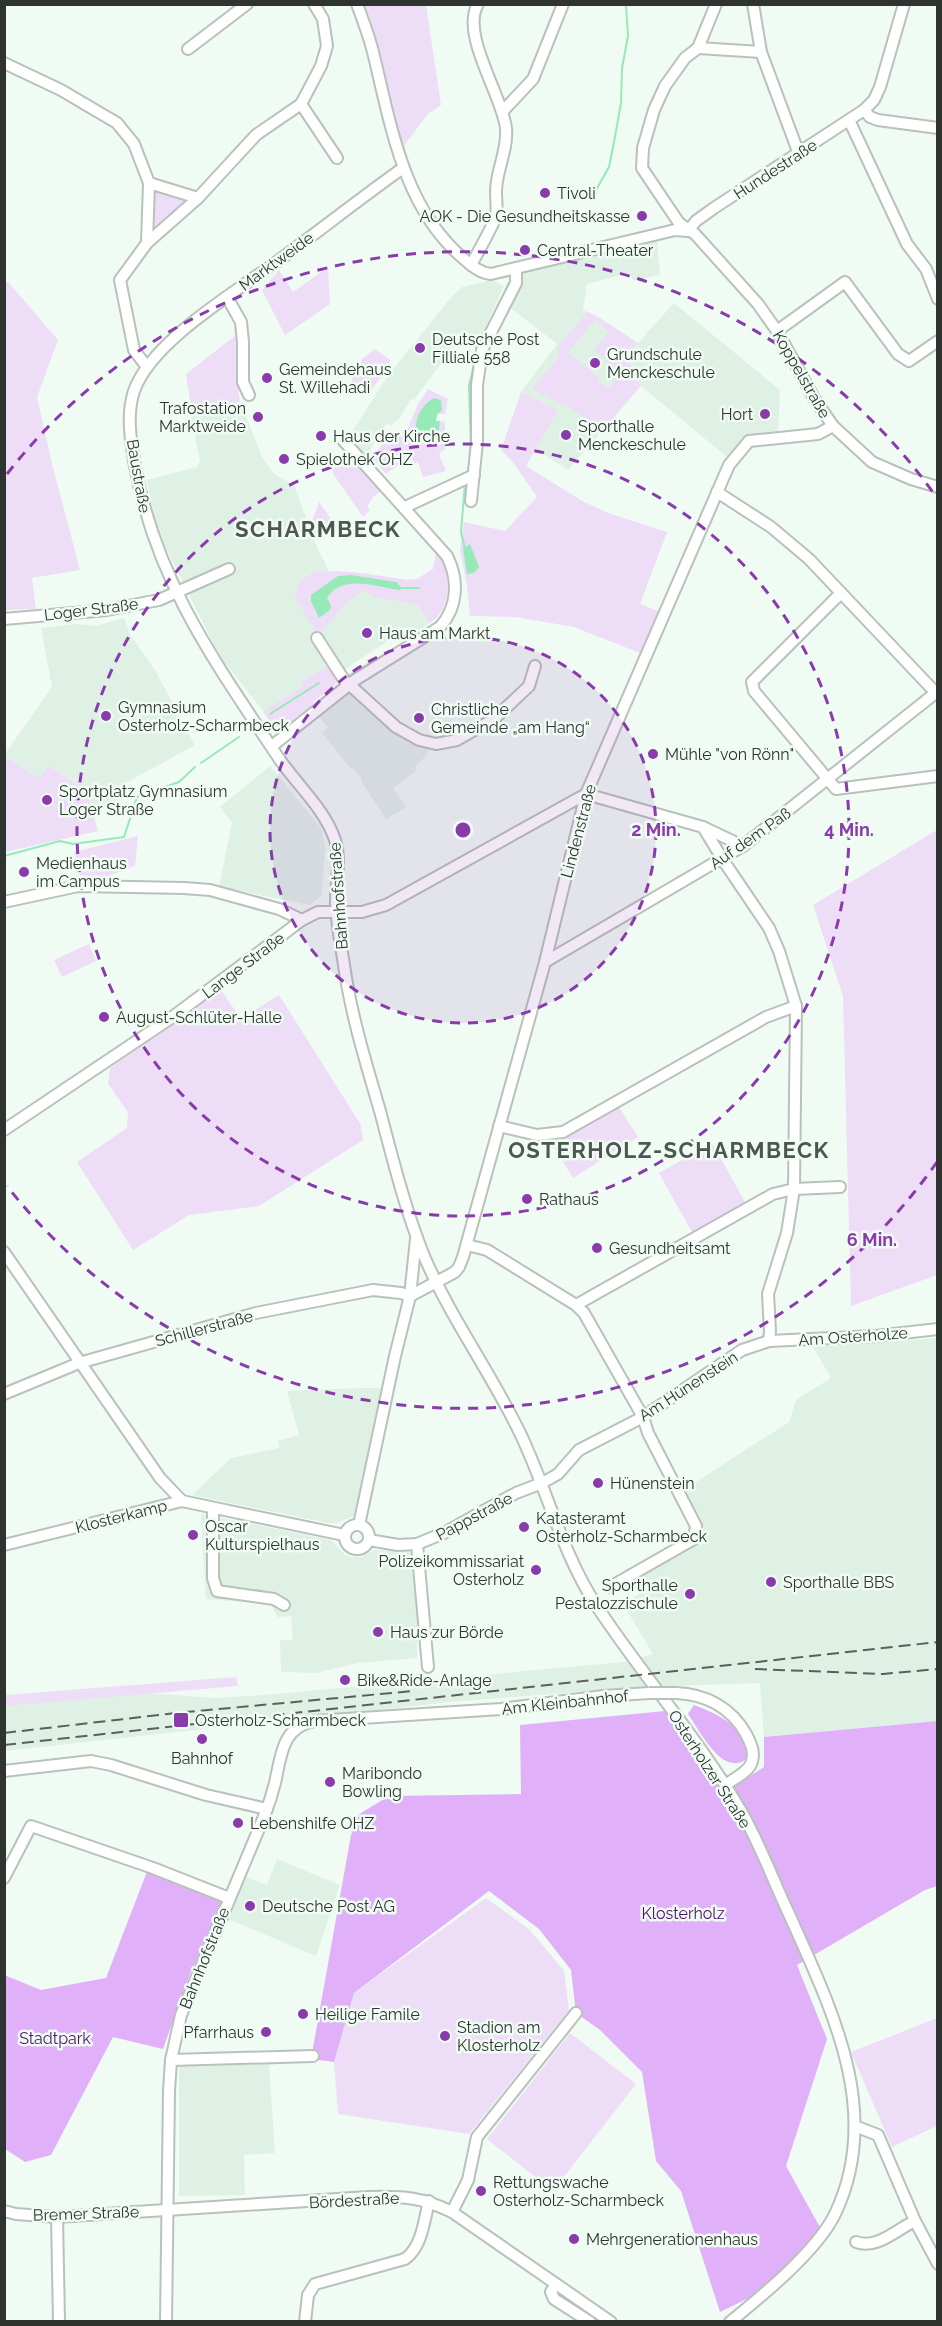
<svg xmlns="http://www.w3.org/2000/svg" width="942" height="2326" font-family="Raleway,sans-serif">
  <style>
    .built { fill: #dff1e5 }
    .green { fill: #eeddf6; fill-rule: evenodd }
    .forest { fill: #e0b1f8 }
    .water { fill: #95eab7 }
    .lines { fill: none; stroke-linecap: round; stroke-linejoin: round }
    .stream { stroke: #95eab7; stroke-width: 2 }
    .minor-casing { stroke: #b8c2bb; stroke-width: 14 }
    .minor { stroke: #fff; stroke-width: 10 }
    .rail { stroke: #5a605c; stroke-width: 2; stroke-dasharray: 12 6; stroke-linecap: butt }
    .minor-bridge-casing { stroke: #b8c2bb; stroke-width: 14; stroke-linecap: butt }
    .minor-bridge { stroke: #fff; stroke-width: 10 }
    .ring { fill: none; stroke: #893bab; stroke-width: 3; stroke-dasharray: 10 8 }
    .poi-dot { fill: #893bab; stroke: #f0fbf4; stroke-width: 2 }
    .labels { text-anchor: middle; stroke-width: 5; stroke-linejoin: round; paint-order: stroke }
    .street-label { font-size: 16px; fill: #303431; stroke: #f0fbf4 }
    .poi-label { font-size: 16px; fill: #303431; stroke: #f0fbf4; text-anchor: start }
    .park-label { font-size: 16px; fill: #4d1265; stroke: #f0fbf4 }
    .district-label { font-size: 22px; font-weight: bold; letter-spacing: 1.5px; fill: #4d5650; stroke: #f0fbf4 }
    .centre { fill: #893bab; stroke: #f0fbf4; stroke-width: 3 }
    .ring-label { font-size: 18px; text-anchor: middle; font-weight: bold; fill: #893bab; stroke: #f0fbf4; stroke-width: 5; stroke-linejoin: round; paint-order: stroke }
  </style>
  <rect width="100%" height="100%" fill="#f0fbf4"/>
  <!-- built -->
  <g class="built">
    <path d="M657 239 660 275 633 281 630 273 587 284 583 310 595 315 638 343 674 303 780 390 778 437 749 441 732 461 641 386 568 470 534 448 557 410 521 392 557 344 508 306 526 269Z"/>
    <path d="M492 280 504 286 480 339 464 332 414 400 411 399 399 419 391 426 386 423 364 460 347 440 387 377 453 295 462 287Z"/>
    <path d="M240 401 262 457 274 474 294 485 316 545 329 571 306 575 318 634 349 600 365 589 373 597 418 605 430 623 417 631 408 628 348 667 341 676 301 683 303 687 263 711 212 646 209 635 159 534 154 520 147 480 197 467 200 460 191 418 192 415Z"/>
    <path d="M124 618 131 636 155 670 195 745 113 790 116 801 92 809 87 791 49 766 39 779 5 757V754L52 687 41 628 76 624 96 626Z"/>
    <path d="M351 690 392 731 429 750 425 757 415 766 417 770 393 788 406 807 386 819 361 781 362 779 353 768 351 769 322 733 328 727 318 716Z"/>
    <path d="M270 766 321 828 323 836 325 846 322 895 310 905 219 887 232 822 220 807Z"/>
    <path d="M937 1338V1721L764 1737 760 1683 641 1687 450 1702 5 1751 4 1703 146 1693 215 1698 264 1695 623 1662 653 1654 623 1604 642 1592 635 1578 701 1539 699 1533V1522L685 1489 789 1422 796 1400 831 1378 813 1347Z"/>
    <path d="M362 1388H381L354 1516 337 1523H328L192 1495 231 1458 280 1448 278 1441 299 1435 287 1391Z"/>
    <path d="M201 1514 331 1540 345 1555 352 1557H361L375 1550 411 1552 418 1556 417 1658 357 1663 316 1673 281 1672 280 1640H293L291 1616 277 1617 271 1604 206 1599Z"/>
    <path d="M277 1859 340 1885 316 1956 226 1918 243 1876 267 1885Z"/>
    <path d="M269 2064 275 2153 244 2155 245 2195 179 2196V2065Z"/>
  </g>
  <!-- green -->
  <g class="green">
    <path d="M365 5H426L441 105 427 115 404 146C386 100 383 50 365 5Z"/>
    <path d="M153 188 188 202 159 228 154 225Z"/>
    <path d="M328 267 330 304 285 335 262 290 279 270 293 292Z"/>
    <path d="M8 282 58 340 37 397 53 468 80 570 32 578 36 609 5 610 4 284Z"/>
    <path d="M587 312 595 315 638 343 624 358 635 370 641 385 603 430 568 406 558 403 532 389 559 356 558 347ZM595 320 609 332 594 350 621 373 608 389 598 380 599 378 568 352Z"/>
    <path d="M236 335V372L240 401 192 415 186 374Z"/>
    <path d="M375 349 390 360 389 366 370 392 351 381 362 359Z"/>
    <path d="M428 389 448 399 445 414H439L442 405 434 398 422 408 439 432 440 421 445 422V449L439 454 446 471 423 477 418 462 415 463 410 457 386 474 373 459 387 436 408 428 418 404Z"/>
    <path d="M521 392 558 410 526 466 584 502 611 514 667 532 640 604 658 611 640 653 574 627 516 617 470 616 467 585 460 551 464 522 505 531 537 497 513 462 501 450Z"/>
    <path d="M351 452 384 489 373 497 367 507 370 510 363 517 332 472 345 454Z"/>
    <path d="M319 502 336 526 317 540 310 526Z"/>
    <path d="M436 553 443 556C449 579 453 608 430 623L418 605 373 597 365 590 349 600 318 635 295 598C297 591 298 581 305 577 322 564 385 577 407 580L417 579 433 569Z"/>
    <path d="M332 664 341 676 332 688 314 701 312 706 280 731 275 730 263 711 302 687 300 683Z"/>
    <path d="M5 757 39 778 49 766 87 791 98 831 5 852Z"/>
    <path d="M937 830V1275L851 1306 843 996 813 905Z"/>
    <path d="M138 836 135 866 108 876 104 882 85 883 80 876 74 852Z"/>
    <path d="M89 944 96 961 62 977 54 960Z"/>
    <path d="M221 990 241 1019 279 995 361 1125 363 1140 259 1206 189 1215 133 1250 77 1162 127 1128 128 1112 108 1084 110 1068Z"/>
    <path d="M618 1106 638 1137 573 1178 553 1146Z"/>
    <path d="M712 1143 745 1202 692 1232 659 1173Z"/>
    <path d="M236 1677 238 1686 5 1706V1695Z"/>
    <path d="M486 1898 530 1930 564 1971 569 2010 469 2134 338 2114 334 2062 354 1993Z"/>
    <path d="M937 2018V2126L892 2147 851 2052Z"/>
    <path d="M570 2033 636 2084 553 2191 487 2139Z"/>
  </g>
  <!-- forest -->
  <g class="forest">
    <path d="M694 1705C722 1716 743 1725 748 1758 723 1779 700 1731 688 1714Z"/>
    <path d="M665 1711 723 1794 764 1767V1737L937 1721V1886L925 1890 797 1965 827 2039 786 2166 821 2229 761 2292 720 2312 681 2191 656 2161 642 2072 600 2030 576 2013 571 1970 539 1929 489 1891 354 1993 334 2062 311 2059 351 1835 356 1820 361 1813 389 1796 521 1794 520 1725Z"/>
    <path d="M148 1869 225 1899 190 1974 163 2049 113 2037 51 2155 25 2162 5 2149 4 1975 41 1990 106 1978Z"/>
  </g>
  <!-- water -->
  <g class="water">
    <path d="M434 398 441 400 442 410 437 415 436 421H440L439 432C430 438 423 435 416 427 416 415 423 404 434 398Z"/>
    <path d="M470 544 479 567 474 573 467 574 463 549Z"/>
    <path d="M351 575 396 582 402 588 400 590C377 587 342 573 327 598L331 606 330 610 319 618 311 601V595L338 576Z"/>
  </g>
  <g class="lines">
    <!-- stream -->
    <g class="stream">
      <path d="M596 190 609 167 614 142 621 103 622 68 628 36 626 4"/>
      <path d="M486 331 509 283"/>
      <path d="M471 449 469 386 476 356"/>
      <path d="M467 475 471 454"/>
      <path d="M465 549 461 532 465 484"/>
      <path d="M401 588H419"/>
      <path d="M270 714 319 683"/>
      <path d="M201 763 239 737"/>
      <path d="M4 856 60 841 73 844 124 837 137 797 179 782 195 767"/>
    </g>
    <defs>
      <g id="minor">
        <path d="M357 4C363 20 369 36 373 52 391 125 403 208 464 259 472 266 480 273 491 274L675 230 688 231"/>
        <path d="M753 4 761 52 799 154"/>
        <path d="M698 48 716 4"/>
        <path d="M188 49 247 4"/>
        <path d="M761 52 698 48 685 58 665 86 654 110 643 148 642 168 679 223 695 234 758 304 777 331 814 398 833 426 872 462 911 479 938 487"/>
        <path d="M4 63 61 90 117 123 134 144 149 183 147 243"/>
        <path d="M301 104 337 158"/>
        <path d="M864 110 870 117 878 120 938 128"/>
        <path d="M503 111 533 79 563 4"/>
        <path d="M849 120 907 244 926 269 938 299"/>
        <path d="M403 168C362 197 323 228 282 258 239 290 152 340 134 391 126 415 131 442 135 466 156 581 215 662 278 757 296 784 325 809 335 840 341 859 336 882 336 902 336 923 341 944 344 965 351 1015 366 1063 380 1111 393 1160 405 1209 424 1256 450 1317 491 1373 520 1433 547 1489 562 1553 596 1605 642 1675 699 1739 741 1811 760 1844 773 1880 789 1914 831 2008 884 2112 835 2214 817 2251 763 2295 730 2322"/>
        <path d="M149 183 198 198"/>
        <path d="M688 231 696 221 714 208 864 110 874 100 880 87 904 4"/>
        <path d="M471 265C479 250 488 235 495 219 498 212 496 200 496 192 496 170 508 151 506 128 502 95 460 34 478 4"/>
        <path d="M227 297 241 322 243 342V382L249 395"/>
        <path d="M777 331 845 282 898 354 909 361 938 341"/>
        <path d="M147 367 134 350 120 280 147 243 198 198 256 135 301 104 321 66 327 46 323 19 314 4"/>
        <path d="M717 492 771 527 809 559 935 692"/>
        <path d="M471 501 477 442V385L482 350 516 283V268"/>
        <path d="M405 507 474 475"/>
        <path d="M841 593 752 682 754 691 836 789 938 776"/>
        <path d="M4 619 107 610 159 600 229 569"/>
        <path d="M317 638 348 686"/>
        <path d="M350 685 396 727 419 740 436 744 457 740 494 719 529 686 535 666"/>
        <path d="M272 746 355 680 440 627C458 607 459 580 447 556L342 439"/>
        <path d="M586 794 703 827 743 846"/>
        <path d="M703 827 723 860 769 928 779 951 796 1006 794 1189 787 1233 768 1294 770 1331 769 1341"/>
        <path d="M4 902 78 886 184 888 210 890 279 909 302 920"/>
        <path d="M545 962 743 846 938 691"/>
        <path d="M499 1126 537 1135 563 1132 766 1017 796 1006"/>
        <path d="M4 1130 171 1018 302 920 318 912H362L386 905 586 794"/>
        <path d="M467 1245 487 1250 576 1305 584 1313 643 1417 648 1433 696 1526 694 1539 610 1587"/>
        <path d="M4 1252 160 1478 182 1501"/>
        <path d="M410 1296 455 1272 459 1267 463 1257 545 962 586 794 729 465 749 441 818 434 833 426"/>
        <path d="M576 1305 773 1194 794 1189 840 1187"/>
        <path d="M4 1394 79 1363 256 1313 373 1290 401 1293 410 1296"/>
        <path d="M213 1508V1578L217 1591 274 1599 284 1605"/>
        <circle cx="357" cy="1537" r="12"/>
        <path d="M359 1525 395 1356 410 1296 416 1239"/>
        <path d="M369 1540 398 1545 417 1544 444 1533 516 1493 542 1483 558 1474 579 1450 643 1417 742 1350 769 1341 876 1336 938 1329"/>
        <path d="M417 1544 428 1667"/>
        <path d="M4 1545 182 1501 344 1535"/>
        <path d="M676 1693C705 1694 731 1707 746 1734 750 1742 755 1751 752 1761 750 1772 733 1779 725 1785"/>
        <path d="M4 1771 91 1761 111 1765 206 1795 267 1809"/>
        <path d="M4 1878 31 1826 153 1868 229 1898"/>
        <path d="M171 2060 313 2056"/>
        <path d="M857 2127 878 2135 915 2221 938 2264"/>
        <path d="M4 2211 16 2214 57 2217 369 2197C403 2196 421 2197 452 2212L611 2322"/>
        <path d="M452 2212 468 2180 477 2137 576 2013"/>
        <path d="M57 2217 59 2322"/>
        <path d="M856 2242C877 2250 897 2229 915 2221"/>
        <path d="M556 2284 551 2292 554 2299 590 2322"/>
        <path d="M166 2322 169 2091 171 2060 181 2015 263 1819C268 1807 272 1795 275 1783 281 1756 282 1726 315 1721L501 1709 604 1696 649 1693"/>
        <path d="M305 2322 308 2295 315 2284 405 2259C422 2247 424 2221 429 2201"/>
      </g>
    </defs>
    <!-- minor casing -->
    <use href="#minor" class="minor-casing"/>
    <!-- minor -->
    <use href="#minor" class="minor"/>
    <!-- rail -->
    <g class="rail">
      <path d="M755 1669 883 1674 938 1669"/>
      <path d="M4 1733 176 1713 413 1691"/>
      <path d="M4 1745 938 1642"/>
    </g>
    <defs>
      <path id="minor-bridge" d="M649 1693H676"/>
    </defs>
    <!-- minor-bridge casing -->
    <use href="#minor-bridge" class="minor-bridge-casing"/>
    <!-- minor-bridge -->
    <use href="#minor-bridge" class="minor-bridge"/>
  </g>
  <!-- distance rings -->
  <circle cx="463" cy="830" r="193" fill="#893bab" fill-opacity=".12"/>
  <g class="ring">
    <circle cx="463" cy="830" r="193"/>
    <circle cx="463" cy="830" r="386"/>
    <path d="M937 1162A579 579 0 0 1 7 1186M7 474A579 579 0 0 1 937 498"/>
  </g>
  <!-- markers -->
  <g class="poi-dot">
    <circle cx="545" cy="193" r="6"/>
    <circle cx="642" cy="216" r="6"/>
    <circle cx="525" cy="250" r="6"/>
    <circle cx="420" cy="348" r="6"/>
    <circle cx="595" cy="363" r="6"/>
    <circle cx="267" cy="378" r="6"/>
    <circle cx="765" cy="414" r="6"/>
    <circle cx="258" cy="417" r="6"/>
    <circle cx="566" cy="435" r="6"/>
    <circle cx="321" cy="436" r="6"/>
    <circle cx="284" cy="459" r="6"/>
    <circle cx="367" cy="633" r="6"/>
    <circle cx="106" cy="716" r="6"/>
    <circle cx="419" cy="718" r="6"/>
    <circle cx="653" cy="754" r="6"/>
    <circle cx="47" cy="800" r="6"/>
    <circle cx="24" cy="872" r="6"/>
    <circle cx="104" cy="1017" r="6"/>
    <circle cx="527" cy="1199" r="6"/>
    <circle cx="597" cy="1248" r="6"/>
    <circle cx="598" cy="1483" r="6"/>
    <circle cx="524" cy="1527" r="6"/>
    <circle cx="193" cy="1535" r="6"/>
    <circle cx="536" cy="1570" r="6"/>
    <circle cx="771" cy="1582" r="6"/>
    <circle cx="690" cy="1594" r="6"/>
    <circle cx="378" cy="1632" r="6"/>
    <circle cx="345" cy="1680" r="6"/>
    <rect x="173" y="1712" width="16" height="16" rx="3"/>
    <circle cx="202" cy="1739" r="6"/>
    <circle cx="330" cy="1782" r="6"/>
    <circle cx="238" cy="1823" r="6"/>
    <circle cx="250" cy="1906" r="6"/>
    <circle cx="303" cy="2014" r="6"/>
    <circle cx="266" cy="2032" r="6"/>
    <circle cx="445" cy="2036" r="6"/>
    <circle cx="481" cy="2191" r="6"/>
    <circle cx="574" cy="2239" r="6"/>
  </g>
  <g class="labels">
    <!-- street labels -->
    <g class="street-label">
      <text transform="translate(775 169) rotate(-33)" y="6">Hundestraße</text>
      <text transform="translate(276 261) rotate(-36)" y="6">Marktweide</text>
      <text transform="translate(802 374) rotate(60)" y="6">Koppelstraße</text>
      <text transform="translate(139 476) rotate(80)" y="6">Baustraße</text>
      <text transform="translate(91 609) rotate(-7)" y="6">Loger Straße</text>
      <text transform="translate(578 831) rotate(-75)" y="6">Lindenstraße</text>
      <text transform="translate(750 838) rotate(-35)" y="6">Auf dem Paß</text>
      <text transform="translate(338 896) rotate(-94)" y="6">Bahnhofstraße</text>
      <text transform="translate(243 965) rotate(-37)" y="6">Lange Straße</text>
      <text transform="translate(204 1328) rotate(-15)" y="6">Schillerstraße</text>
      <text transform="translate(853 1336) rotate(-4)" y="6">Am Osterholze</text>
      <text transform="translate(688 1386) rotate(-33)" y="6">Am Hünenstein</text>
      <text transform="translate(121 1516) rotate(-14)" y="6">Klosterkamp</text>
      <text transform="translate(474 1516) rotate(-28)" y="6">Pappstraße</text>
      <text transform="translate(565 1702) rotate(-6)" y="6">Am Kleinbahnhof</text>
      <text transform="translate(710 1769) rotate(57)" y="6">Osterholzer Straße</text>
      <text transform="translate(204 1958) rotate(-68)" y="6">Bahnhofstraße</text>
      <text transform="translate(354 2200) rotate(-3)" y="6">Bördestraße</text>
      <text transform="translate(86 2213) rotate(-2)" y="6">Bremer Straße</text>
    </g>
    <!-- poi labels -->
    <g class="poi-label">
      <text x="557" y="199">Tivoli</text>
      <text x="630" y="222" text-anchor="end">AOK - Die Gesundheitskasse</text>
      <text x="537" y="256">Central-Theater</text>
      <text x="432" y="345">Deutsche Post<tspan x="432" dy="18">Filliale 558</tspan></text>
      <text x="607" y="360">Grundschule<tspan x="607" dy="18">Menckeschule</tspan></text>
      <text x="279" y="375">Gemeindehaus<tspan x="279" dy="18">St. Willehadi</tspan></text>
      <text x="246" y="414" text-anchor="end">Trafostation<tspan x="246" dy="18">Marktweide</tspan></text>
      <text x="753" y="420" text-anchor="end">Hort</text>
      <text x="578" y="432">Sporthalle<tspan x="578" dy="18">Menckeschule</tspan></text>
      <text x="333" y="442">Haus der Kirche</text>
      <text x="296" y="465">Spielothek OHZ</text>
      <text x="379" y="639">Haus am Markt</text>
      <text x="118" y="713">Gymnasium<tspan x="118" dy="18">Osterholz-Scharmbeck</tspan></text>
      <text x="431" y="715">Christliche<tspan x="431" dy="18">Gemeinde „am Hang“</tspan></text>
      <text x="665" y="760">Mühle "von Rönn"</text>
      <text x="59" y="797">Sportplatz Gymnasium<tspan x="59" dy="18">Loger Straße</tspan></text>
      <text x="36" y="869">Medienhaus<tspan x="36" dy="18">im Campus</tspan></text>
      <text x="116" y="1023">August-Schlüter-Halle</text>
      <text x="539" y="1205">Rathaus</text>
      <text x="609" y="1254">Gesundheitsamt</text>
      <text x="610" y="1489">Hünenstein</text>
      <text x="536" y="1524">Katasteramt<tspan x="536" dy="18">Osterholz-Scharmbeck</tspan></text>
      <text x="205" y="1532">Oscar<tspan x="205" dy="18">Kulturspielhaus</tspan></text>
      <text x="524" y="1567" text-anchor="end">Polizeikommissariat<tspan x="524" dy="18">Osterholz</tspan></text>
      <text x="783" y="1588">Sporthalle BBS</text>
      <text x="678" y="1591" text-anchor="end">Sporthalle<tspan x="678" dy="18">Pestalozzischule</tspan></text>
      <text x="390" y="1638">Haus zur Börde</text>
      <text x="357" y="1686">Bike&amp;Ride-Anlage</text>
      <text x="195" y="1726">Osterholz-Scharmbeck</text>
      <text x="202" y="1764" text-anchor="middle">Bahnhof</text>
      <text x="342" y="1779">Maribondo<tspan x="342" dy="18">Bowling</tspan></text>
      <text x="250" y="1829">Lebenshilfe OHZ</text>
      <text x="262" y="1912">Deutsche Post AG</text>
      <text x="315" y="2020">Heilige Famile</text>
      <text x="457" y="2033">Stadion am<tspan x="457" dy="18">Klosterholz</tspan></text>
      <text x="254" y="2038" text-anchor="end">Pfarrhaus</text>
      <text x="493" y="2188">Rettungswache<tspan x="493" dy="18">Osterholz-Scharmbeck</tspan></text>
      <text x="586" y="2245">Mehrgenerationenhaus</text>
    </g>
    <!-- park labels -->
    <g class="park-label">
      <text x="683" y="1919">Klosterholz</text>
      <text x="55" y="2044">Stadtpark</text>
    </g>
    <!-- district labels -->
    <g class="district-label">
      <text x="318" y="537">SCHARMBECK</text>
      <text x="669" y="1158">OSTERHOLZ-SCHARMBECK</text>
    </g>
  </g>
  <circle cx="463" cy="830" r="9" class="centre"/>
  <g class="ring-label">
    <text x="656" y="836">2 Min.</text>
    <text x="849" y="836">4 Min.</text>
    <text x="872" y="1246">6 Min.</text>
  </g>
  <!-- border -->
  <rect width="942" height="2326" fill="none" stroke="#303431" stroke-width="12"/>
</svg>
